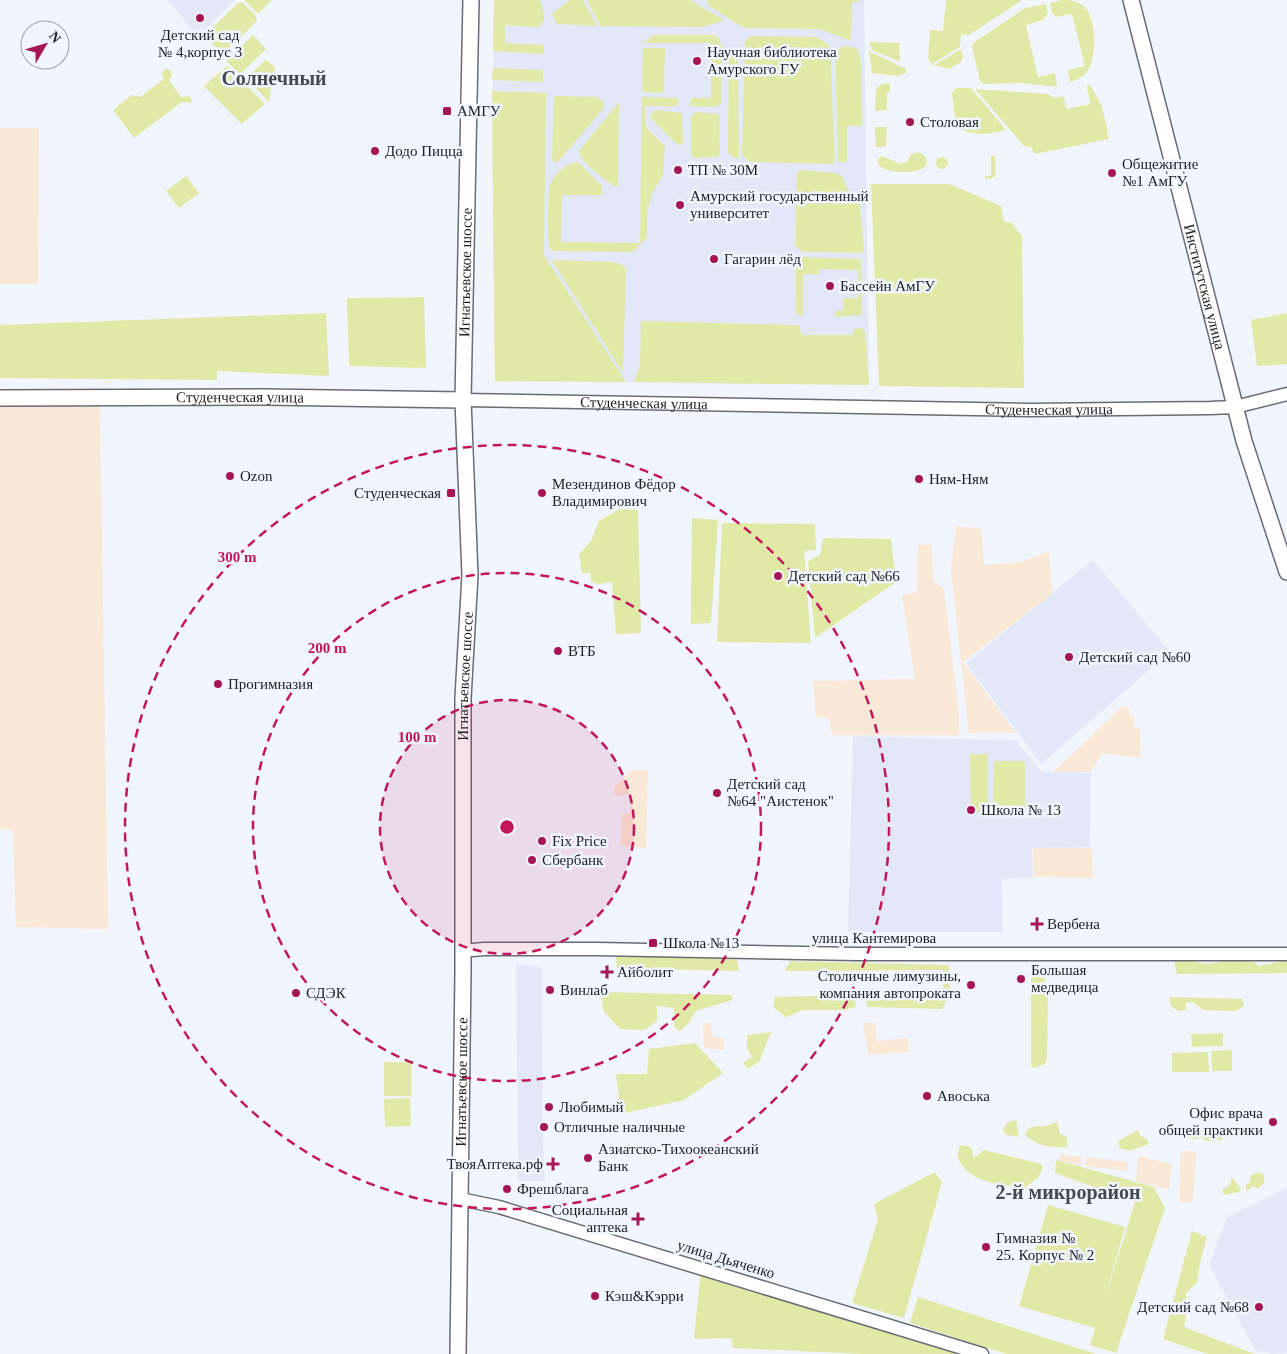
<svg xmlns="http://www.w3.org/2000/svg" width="1287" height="1354" font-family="Georgia,serif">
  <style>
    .built { fill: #e2e8f8 }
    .industrial { fill: #f9e8d6 }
    .green { fill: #e1e9a6 }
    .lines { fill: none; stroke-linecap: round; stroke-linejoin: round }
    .minor-casing { stroke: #696c74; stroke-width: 15 }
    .major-casing { stroke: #696c74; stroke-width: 18 }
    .minor { stroke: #fff; stroke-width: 12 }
    .major { stroke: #fff; stroke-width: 15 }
    .ring { fill: none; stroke: #c2185b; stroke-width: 2.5; stroke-dasharray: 9 6 }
    .poi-dot { fill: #a71654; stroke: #f1f5fe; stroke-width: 2 }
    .labels { text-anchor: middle; stroke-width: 5; stroke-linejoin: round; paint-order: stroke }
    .poi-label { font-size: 15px; fill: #1d1f22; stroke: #f1f5fe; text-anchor: start }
    .street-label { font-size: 15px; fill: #1d1f22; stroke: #f1f5fe }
    .district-label { font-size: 20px; font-weight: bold; fill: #474951; stroke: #f1f5fe }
    .centre { fill: #c2185b; stroke: #f1f5fe; stroke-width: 2.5 }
    .ring-label { font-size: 15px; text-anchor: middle; font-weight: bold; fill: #c2185b; stroke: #f1f5fe; stroke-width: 5; stroke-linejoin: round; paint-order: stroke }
  </style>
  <rect width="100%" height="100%" fill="#f1f5fe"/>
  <!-- built -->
  <g class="built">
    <path d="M168 0H235L198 37Z"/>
    <path d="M494 0H864L869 385 495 381 492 153Z"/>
    <path d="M1093 560 1170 652 1041 764 966 663Z"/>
    <path d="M853 736 1015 740 1042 772 1091 773 1090 847 1032 848 1033 878 1002 879 1003 932H848Z"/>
    <path d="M516 965 542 967 543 1148 545 1181H518Z"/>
    <path d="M1287 1188V1353L1273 1354 1255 1350 1209 1265 1227 1217Z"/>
  </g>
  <!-- industrial -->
  <g class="industrial">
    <path d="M0 128H39L38 284H0Z"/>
    <path d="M0 406 100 407 108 929 16 927 13 830 0 829Z"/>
    <path d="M956 527 981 528 984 565 1022 562 1049 551 1052 594 963 662 1016 733H969L951 569Z"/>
    <path d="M931 544 934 582 944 589 959 715V735H832L829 718 816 717 813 681 915 679 902 595 917 592 918 545Z"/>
    <path d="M1122 707H1129V715L1134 716V727L1140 729 1141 758 1102 753 1091 772H1053Z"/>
    <path d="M632 770H648L646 848 621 846 622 815 631 812 630 795 615 796 614 787Z"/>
    <path d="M1033 848H1092L1093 878 1034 877Z"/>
    <path d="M711 1023 713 1037 723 1038 725 1050 704 1048 703 1024Z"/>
    <path d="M863 1023H875L877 1041 908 1038 909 1052 868 1055Z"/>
    <path d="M1181 1151 1196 1152 1193 1202H1179Z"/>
    <path d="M1060 1154 1081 1157V1165L1059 1161Z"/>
    <path d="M1138 1156 1172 1164 1169 1190 1136 1181Z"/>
    <path d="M1086 1157 1128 1162 1127 1171 1085 1166Z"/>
  </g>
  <!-- green -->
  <g class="green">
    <path d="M244 0H272L258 14Z"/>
    <path d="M494 0H540C542 9 549 22 538 27L505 25V43L544 45V54L493 51Z"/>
    <path d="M570 0H583L597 26 557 24 552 14Z"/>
    <path d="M587 0H690L724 20 703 27 600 26Z"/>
    <path d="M707 0H861L852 3 851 41 820 29 744 28 709 6Z"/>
    <path d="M946 0H1020L1021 1 969 35H961L960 47 932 64 928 58 930 30 943 31Z"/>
    <path d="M1063 0C1071 0 1079 1 1085 7 1097 20 1098 63 1084 75 1081 78 1075 80 1070 82L1068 70 1085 66 1072 14 1056 17 1052 13 1050 3Z"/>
    <path d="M239 2 243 3 256 16 257 21 225 52H220L207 39 206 34Z"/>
    <path d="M1046 4 1048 13 1043 20 1026 25 1038 77 1055 73 1057 87 1022 83 984 84 980 81 972 47 973 43 1025 8Z"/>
    <path d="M253 35 266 49 240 74 226 61Z"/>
    <path d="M654 35H713L719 38 722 47 721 104 715 107 690 106 691 98H711V43H643Z"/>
    <path d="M750 36 817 37 830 46 835 160 833 164 749 162 742 156 745 42Z"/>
    <path d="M869 42 899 43 900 62 872 50Z"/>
    <path d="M842 46 857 48 861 61 862 126H847V162H838L835 54Z"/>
    <path d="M729 47 738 62 739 159 730 156 728 151Z"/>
    <path d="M643 48H665L664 93 642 92Z"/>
    <path d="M961 49 963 58 960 63 948 69 934 65Z"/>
    <path d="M869 51 906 69V73L897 76 872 73Z"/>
    <path d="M266 60 275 67 269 102 246 78Z"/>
    <path d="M227 66 265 104 242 124 204 86Z"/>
    <path d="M166 68 171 71 172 76 169 80 181 97 190 96 193 103 182 102 134 138 113 110 132 95 140 97 164 79 161 74Z"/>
    <path d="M493 68 543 70V82L492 80Z"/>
    <path d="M890 83V92L887 93V110L875 111 876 90 881 84Z"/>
    <path d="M1090 85 1102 106 1109 139 1035 154 1031 147 1024 146 975 89 1048 94 1055 98 1064 96 1066 109 1090 104 1087 86Z"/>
    <path d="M956 88H971L1006 130C990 135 970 137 956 126L952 93Z"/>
    <path d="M492 91 546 93 544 255 626 382 495 381Z"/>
    <path d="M554 96 597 97 604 103 603 109 558 162H554L552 160Z"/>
    <path d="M642 97 678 98V106H645L646 127 665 146 663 175 652 194 647 211V237L634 251 629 252 554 251 550 249C547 238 547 197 550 186 553 175 568 160 579 163L602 186V195H562L561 242 640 243Z"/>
    <path d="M619 102 618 187C608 185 580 161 579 151Z"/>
    <path d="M655 110 682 113 683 144 678 145 651 119 650 115Z"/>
    <path d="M696 112 719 114 720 154 717 157 695 158 691 155V117Z"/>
    <path d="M875 127H887L886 147H876Z"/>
    <path d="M919 152C926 156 928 158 926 166 917 175 885 174 878 164V159L882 156 901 164 907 162 911 154Z"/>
    <path d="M991 156H995V176L991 179H985V176H991Z"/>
    <circle cx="942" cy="163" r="6"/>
    <path d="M801 170 835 173 842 176 848 190 860 206 864 249 862 253 803 252 795 246 797 173Z"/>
    <path d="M186 176 199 193 179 208 166 191Z"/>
    <path d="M871 184H949L1001 206 1004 222 1012 223 1022 236 1024 388 879 386Z"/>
    <path d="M803 257 861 259 862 315 835 317V311H843V298H858V270L819 269V274H803V317L796 313 795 262 798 258Z"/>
    <path d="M552 260 613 262 621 264 626 269 623 373Z"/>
    <path d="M424 297 426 368 349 366 347 298Z"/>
    <path d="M326 313 329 376 217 371V380L0 378V325Z"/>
    <path d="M1287 313V364L1257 366 1251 320Z"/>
    <path d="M641 321 795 325H799L802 335H853L854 329 862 328 865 331 869 385 634 382 640 366Z"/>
    <path d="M619 509 638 510 641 633 616 634 612 582 597 584 591 581 590 573H582L579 554 591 541 599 521Z"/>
    <path d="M692 518 718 520 711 623 691 624Z"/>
    <path d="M722 523 815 524 816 550 804 551 811 643 717 642Z"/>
    <path d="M823 538 891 539 896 582 815 638 808 561 820 555Z"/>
    <path d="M970 754H988V812H971Z"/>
    <path d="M994 761H1025V811H993Z"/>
    <path d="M616 956H736L739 971 617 968Z"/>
    <path d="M1181 957C1187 959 1194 962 1201 963 1221 967 1241 949 1259 966L1287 960V973L1177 974 1174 960Z"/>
    <path d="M790 961 949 965 950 994 942 1009 868 1007 864 996 943 992V970L785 971Z"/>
    <path d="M1038 977 1045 978 1048 994 1047 1059 1045 1064 1034 1068 1031 1066V978Z"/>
    <path d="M600 992 732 995V1000L696 1011 688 1024 680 1031 674 1027V1008L657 1006V1021L644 1030 620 1029 604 1012Z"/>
    <path d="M854 995 856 1007 845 1010H803L786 1017 773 1007 775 997Z"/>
    <path d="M1170 997 1242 999 1244 1006 1236 1011 1203 1010 1193 1002 1186 1003V1010C1176 1013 1168 1007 1170 997Z"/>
    <path d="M771 1032 760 1061 748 1069 743 1063 752 1057 747 1048V1035Z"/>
    <path d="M1223 1033V1046L1192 1047 1191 1034Z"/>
    <path d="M695 1043 723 1073 684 1100 621 1114 616 1074H647L649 1049Z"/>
    <path d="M1232 1050V1071H1212L1211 1051Z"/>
    <path d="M1208 1052 1209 1072H1172V1053Z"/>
    <rect x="384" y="1062" width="27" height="34"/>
    <path d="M410 1098 411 1126 385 1127 384 1099Z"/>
    <path d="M1016 1120 1019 1137 1006 1135 1003 1130 1008 1122Z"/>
    <path d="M1057 1122 1060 1134 1066 1136 1068 1142 1067 1147C1053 1149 1033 1145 1025 1134 1031 1124 1034 1127 1044 1126 1049 1126 1052 1123 1057 1122Z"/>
    <path d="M1208 1128 1223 1134 1222 1140 1207 1141 1199 1137 1195 1140 1185 1137 1190 1129Z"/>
    <path d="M1138 1130 1140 1136 1146 1138 1149 1144 1130 1151 1120 1148 1118 1141Z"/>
    <path d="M960 1145 971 1147 974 1158 984 1150 1041 1164 1043 1168 1038 1178 1025 1188C999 1184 968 1184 957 1156Z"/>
    <path d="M1056 1160 1154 1187 1165 1208 1116 1353 1090 1345 1095 1328 1019 1306 1048 1205 1125 1227 1104 1302 1135 1202 1055 1173Z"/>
    <path d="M935 1172 942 1182 904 1318 852 1303 878 1219 874 1204Z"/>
    <path d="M1258 1172 1264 1175V1183L1258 1189 1254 1186 1246 1191V1184L1251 1182 1250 1176Z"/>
    <path d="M1232 1177 1241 1189 1239 1192 1224 1195 1222 1190 1230 1185Z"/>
    <path d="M1192 1231 1207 1237 1200 1263 1197 1283 1186 1293 1187 1311 1184 1327 1255 1354H1207L1163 1339Z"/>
    <path d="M701 1268 957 1347 956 1354H862L733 1348 732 1338 694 1339Z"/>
    <path d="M918 1297 1096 1354H1006L910 1323Z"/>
  </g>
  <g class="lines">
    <defs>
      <g id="minor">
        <path id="s1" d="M463 400 1030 410 1210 408 1235 407 1287 394"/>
        <path d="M462 951 484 949H597L857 954H1287"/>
        <path d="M460 1199 499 1207 982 1354"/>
      </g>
      <g id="major">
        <path id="s2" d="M1131 0 1244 441 1287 572"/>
        <path id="s3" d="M0 398 265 397 463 400"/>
        <path id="s4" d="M458 1354 463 972V698L470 575 463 400 471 0"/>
      </g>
    </defs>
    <!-- minor casing -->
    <use href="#minor" class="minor-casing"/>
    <!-- major casing -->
    <use href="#major" class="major-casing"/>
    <!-- minor -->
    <use href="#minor" class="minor"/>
    <!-- major -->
    <use href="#major" class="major"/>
  </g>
  <!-- distance rings -->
  <circle cx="507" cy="827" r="127" fill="#c2185b" fill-opacity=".12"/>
  <g class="ring">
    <circle cx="507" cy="827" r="127"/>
    <circle cx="507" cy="827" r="254"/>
    <circle cx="507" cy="827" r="382"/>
  </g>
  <!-- markers -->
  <g class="poi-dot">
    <circle cx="200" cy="18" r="5"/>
    <circle cx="697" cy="61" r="5"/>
    <rect x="442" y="106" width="10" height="10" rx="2.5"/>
    <circle cx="910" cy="122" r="5"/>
    <circle cx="375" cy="151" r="5"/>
    <circle cx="678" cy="170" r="5"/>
    <circle cx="1112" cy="173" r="5"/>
    <circle cx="680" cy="205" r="5"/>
    <circle cx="714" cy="259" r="5"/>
    <circle cx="830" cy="286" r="5"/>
    <circle cx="230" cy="476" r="5"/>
    <circle cx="919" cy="479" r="5"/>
    <rect x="446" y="488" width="10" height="10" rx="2.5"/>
    <circle cx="542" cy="493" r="5"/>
    <circle cx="778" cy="576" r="5"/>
    <circle cx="558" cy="651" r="5"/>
    <circle cx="1069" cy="657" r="5"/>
    <circle cx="218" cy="684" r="5"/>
    <circle cx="717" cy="793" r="5"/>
    <circle cx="971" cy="810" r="5"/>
    <circle cx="542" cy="841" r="5"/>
    <circle cx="532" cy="860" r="5"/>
    <path d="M1034.5 916.5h5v5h5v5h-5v5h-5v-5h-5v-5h5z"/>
    <rect x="648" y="938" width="10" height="10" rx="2.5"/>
    <path d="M604.5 964.5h5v5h5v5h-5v5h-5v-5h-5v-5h5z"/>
    <circle cx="1021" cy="979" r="5"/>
    <circle cx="971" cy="985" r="5"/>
    <circle cx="550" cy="990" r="5"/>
    <circle cx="296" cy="993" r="5"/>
    <circle cx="927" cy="1096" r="5"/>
    <circle cx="549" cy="1107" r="5"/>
    <circle cx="1273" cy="1122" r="5"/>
    <circle cx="544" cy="1127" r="5"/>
    <circle cx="588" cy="1158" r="5"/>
    <path d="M550.5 1156.5h5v5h5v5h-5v5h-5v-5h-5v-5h5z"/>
    <circle cx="507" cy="1189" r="5"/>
    <path d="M635.5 1211.5h5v5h5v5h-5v5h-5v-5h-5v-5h5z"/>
    <circle cx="986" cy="1247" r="5"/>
    <circle cx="595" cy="1296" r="5"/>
    <circle cx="1259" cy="1307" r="5"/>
  </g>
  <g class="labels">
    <!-- poi labels -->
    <g class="poi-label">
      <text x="200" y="40" text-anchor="middle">Детский сад<tspan x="200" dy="17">№ 4,корпус 3</tspan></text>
      <text x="707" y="57">Научная библиотека<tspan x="707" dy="17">Амурского ГУ</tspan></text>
      <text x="457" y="116">АМГУ</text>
      <text x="920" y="127">Столовая</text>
      <text x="385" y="156">Додо Пицца</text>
      <text x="1122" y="169">Общежитие<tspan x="1122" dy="17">№1 АмГУ</tspan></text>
      <text x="688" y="175">ТП № 30М</text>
      <text x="690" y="201">Амурский государственный<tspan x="690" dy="17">университет</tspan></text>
      <text x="724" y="264">Гагарин лёд</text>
      <text x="840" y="291">Бассейн АмГУ</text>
      <text x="240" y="481">Ozon</text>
      <text x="929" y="484">Ням-Ням</text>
      <text x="552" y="489">Мезендинов Фёдор<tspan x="552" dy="17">Владимирович</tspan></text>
      <text x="441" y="498" text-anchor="end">Студенческая</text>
      <text x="788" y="581">Детский сад №66</text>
      <text x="568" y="656">ВТБ</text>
      <text x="1079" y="662">Детский сад №60</text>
      <text x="228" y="689">Прогимназия</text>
      <text x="727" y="789">Детский сад<tspan x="727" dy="17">№64 "Аистенок"</tspan></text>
      <text x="981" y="815">Школа № 13</text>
      <text x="552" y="846">Fix Price</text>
      <text x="542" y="865">Сбербанк</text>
      <text x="1047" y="929">Вербена</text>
      <text x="663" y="948">Школа №13</text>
      <text x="1031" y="975">Большая<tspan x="1031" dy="17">медведица</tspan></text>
      <text x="617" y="977">Айболит</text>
      <text x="961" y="981" text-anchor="end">Столичные лимузины,<tspan x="961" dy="17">компания автопроката</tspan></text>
      <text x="560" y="995">Винлаб</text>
      <text x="306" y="998">СДЭК</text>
      <text x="937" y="1101">Авоська</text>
      <text x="559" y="1112">Любимый</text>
      <text x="1263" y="1118" text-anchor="end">Офис врача<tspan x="1263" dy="17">общей практики</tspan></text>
      <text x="554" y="1132">Отличные наличные</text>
      <text x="598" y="1154">Азиатско-Тихоокеанский<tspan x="598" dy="17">Банк</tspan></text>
      <text x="543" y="1169" text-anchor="end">ТвояАптека.рф</text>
      <text x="517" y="1194">Фрешблага</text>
      <text x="628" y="1215" text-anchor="end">Социальная<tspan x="628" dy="17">аптека</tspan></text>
      <text x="996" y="1243">Гимназия №<tspan x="996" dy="17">25. Корпус № 2</tspan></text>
      <text x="605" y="1301">Кэш&amp;Кэрри</text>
      <text x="1249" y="1312" text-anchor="end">Детский сад №68</text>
    </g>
    <!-- street labels -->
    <g class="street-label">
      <text dy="5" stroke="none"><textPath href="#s4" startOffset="1082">Игнатьевское шоссе</textPath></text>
      <text dy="5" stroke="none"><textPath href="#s2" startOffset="296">Институтская улица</textPath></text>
      <text dy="5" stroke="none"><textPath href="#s3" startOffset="240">Студенческая улица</textPath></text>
      <text dy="5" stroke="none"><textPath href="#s1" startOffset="181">Студенческая улица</textPath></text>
      <text dy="5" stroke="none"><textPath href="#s1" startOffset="586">Студенческая улица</textPath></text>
      <text dy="5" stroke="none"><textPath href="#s4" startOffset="678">Игнатьевское шоссе</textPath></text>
      <text x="874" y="943">улица Кантемирова</text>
      <text dy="5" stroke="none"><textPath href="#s4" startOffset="272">Игнатьевское шоссе</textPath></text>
      <text transform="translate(726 1259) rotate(17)" y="5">улица Дьяченко</text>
    </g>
    <!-- district labels -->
    <g class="district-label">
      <text x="274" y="85">Солнечный</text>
      <text x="1068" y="1199">2-й микрорайон</text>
    </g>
  </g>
  <circle cx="507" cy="827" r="8" class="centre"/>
  <g class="ring-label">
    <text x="237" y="562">300 m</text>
    <text x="327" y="653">200 m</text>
    <text x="417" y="742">100 m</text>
  </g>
  <!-- north arrow -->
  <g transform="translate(45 45) rotate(52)"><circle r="24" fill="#f1f5fe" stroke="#9c9fa6"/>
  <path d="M0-4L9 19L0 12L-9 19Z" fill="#a71654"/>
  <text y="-8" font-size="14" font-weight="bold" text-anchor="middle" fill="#1d1f22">N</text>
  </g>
</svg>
